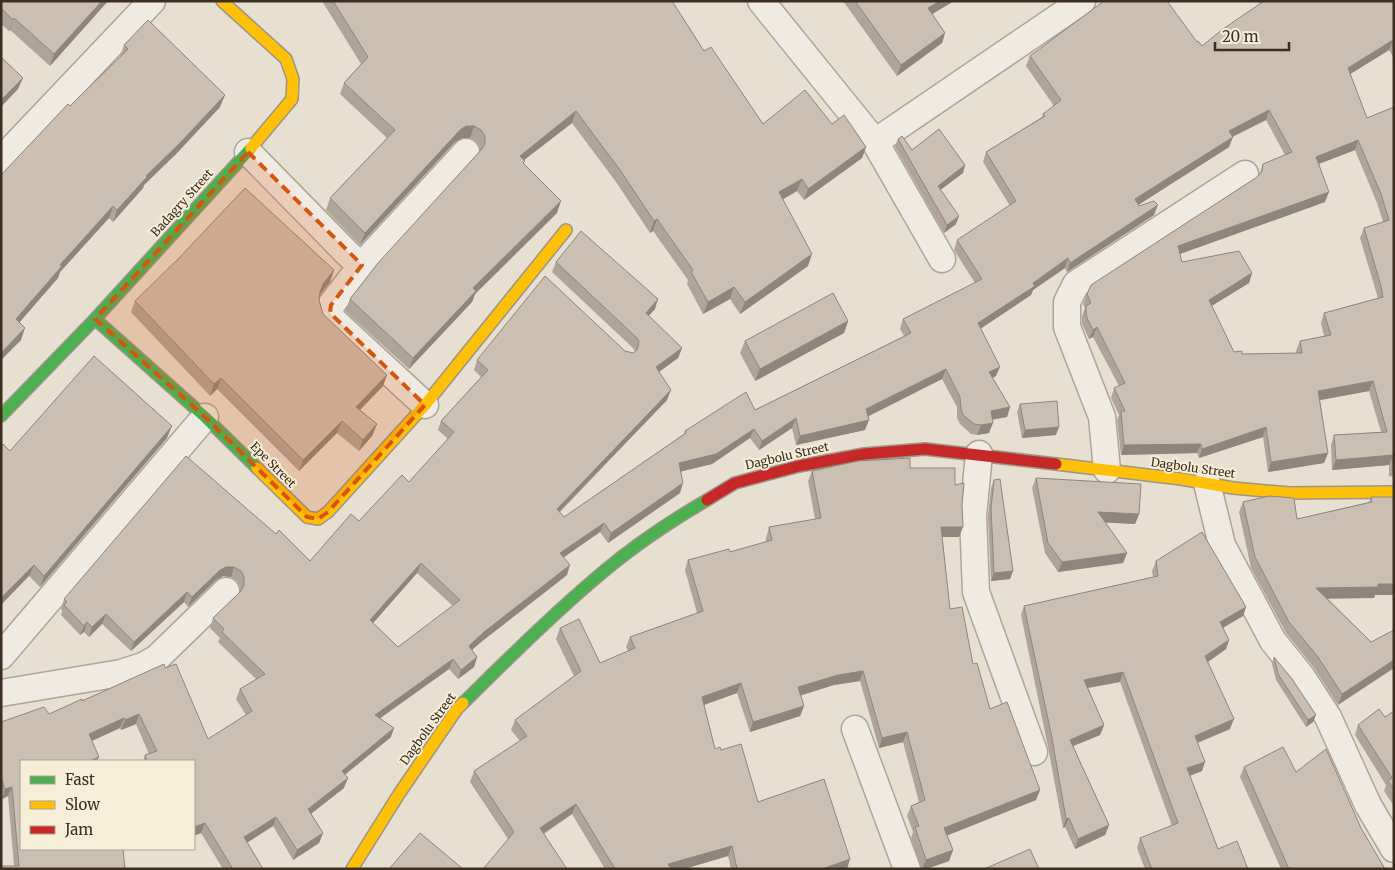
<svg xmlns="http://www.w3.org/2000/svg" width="1395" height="870" font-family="Merriweather,serif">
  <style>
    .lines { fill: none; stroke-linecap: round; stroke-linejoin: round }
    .street-casing { stroke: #ada599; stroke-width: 29 }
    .fast-casing { stroke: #9c958a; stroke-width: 14 }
    .slow-casing { stroke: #9c958a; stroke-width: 14 }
    .jam-casing { stroke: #9c958a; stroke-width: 14 }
    .street { stroke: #efebe3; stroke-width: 26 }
    .fast { stroke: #4caf50; stroke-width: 11 }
    .slow { stroke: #ffc107; stroke-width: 11 }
    .jam { stroke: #c62828; stroke-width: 11 }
    .wall { fill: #afa499; fill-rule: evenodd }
    .shaded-wall { fill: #8e867d }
    .building { fill: #cbbfb2; stroke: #8e867d; fill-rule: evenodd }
    .marked { fill: #d7550e; fill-opacity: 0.2; stroke: #d7550e; stroke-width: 4; stroke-dasharray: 10 6; stroke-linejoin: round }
    .labels { text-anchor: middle; stroke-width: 4; stroke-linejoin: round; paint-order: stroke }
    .street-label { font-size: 12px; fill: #3d2e20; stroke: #f7eed8 }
  </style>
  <rect width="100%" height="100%" fill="#e7e0d1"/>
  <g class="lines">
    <defs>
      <g id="street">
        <path d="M761 1 875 142 942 259"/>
        <path d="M875 142 1082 1"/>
        <path d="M248 152 349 255 362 265 331 305 330 313 333 320 425 405"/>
        <path d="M1 160 152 1"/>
        <path d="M362 265 466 152"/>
        <path d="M979 454 973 516 976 592 1034 752"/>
        <path d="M1107 470 1102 417 1067 327V302L1076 284 1245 174"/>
        <path d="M1207 483 1222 545 1273 641 1302 677 1328 717 1368 805 1394 849"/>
        <path d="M1 656 205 417"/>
        <path d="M1 693 121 673 143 666 157 658 226 591"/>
        <path d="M855 729 907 869"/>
      </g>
      <g id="fast">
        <path d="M95 319 205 417 257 468"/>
        <path d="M1 416 95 319 251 148"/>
        <path d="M463 703C509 658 554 613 603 572 635 545 671 521 707 500"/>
      </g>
      <g id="slow">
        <path d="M222 1 286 59 293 79 292 99 251 148"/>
        <path d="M1056 464 1181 479 1233 488 1290 493 1394 492"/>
        <path d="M257 468 307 517 318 519 328 512 425 405 566 230"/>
        <path d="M352 869 399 794 457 709 463 703"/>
      </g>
      <path id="jam" d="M707 500 735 483 799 466 864 454 925 449 1056 464"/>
    </defs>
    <!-- street casing -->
    <use href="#street" class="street-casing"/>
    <!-- fast casing -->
    <use href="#fast" class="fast-casing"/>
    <!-- slow casing -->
    <use href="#slow" class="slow-casing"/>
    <!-- jam casing -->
    <use href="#jam" class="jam-casing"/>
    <!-- street -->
    <use href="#street" class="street"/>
    <!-- fast -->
    <use href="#fast" class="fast"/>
    <!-- slow -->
    <use href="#slow" class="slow"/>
    <!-- jam -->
    <use href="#jam" class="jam"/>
  </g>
  <!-- wall -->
  <g class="wall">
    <path d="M1 1H108L50 66 10 30 9 31 1 24Z"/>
    <path d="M322 1H672L704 51 763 124H832L866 147 862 158 804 200 797 191 783 199 808 266 740 314 730 299 703 314 687 284 688 280 653 231 650 233 616 182 572 123 524 160V164L557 213 475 294 472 302 409 369 345 311 350 299 480 151V148L476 141 470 138H462L455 142 360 245 326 210 330 198 387 138 340 94 344 83 361 64Z"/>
    <path d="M843 1H954L932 14 945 33 942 43 897 76Z"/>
    <path d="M1258 1H1394V58L1389 50 1350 74 1367 118 1394 107V477L1389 476V465L1332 470 1331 445 1334 435 1381 432 1369 391 1320 400 1328 453 1324 463 1268 472 1263 437 1199 458 1197 453 1121 455 1117 420 1119 415 1111 398 1114 388 1119 386 1093 337 1089 339 1082 324V316L1085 308 1083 304 1087 294 1257 177 1260 173 1263 164 1285 155 1266 120 1233 137 1229 147 1138 205 1139 206 1154 215 1067 272 1065 268 1033 290 1031 295 980 329 996 376 993 378 1010 407 1007 417 992 420 989 433 977 435 971 434 960 424 957 418V407L942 379 868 416 865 430 796 445 792 428 759 450 750 438 712 464 681 471 680 493 608 543 600 532 564 557 567 575 481 642 472 650 477 657 474 667 458 679 449 669 380 718 391 737 345 775 344 788 311 814 323 833 319 843 293 860 273 826 247 843 263 869H223L201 833 194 761H143L145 755 149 754 136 724 121 730 120 728 92 741 21 761V849L125 869 14 866 8 796 2 799 1 797V722L49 714 165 668 208 739 246 715 236 699 240 689 256 679 218 642 220 638 210 628 213 618 240 592V587L237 581 231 577 223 576 216 580 188 607 184 602 131 651 102 624 89 637 84 632 80 635 61 615 62 611 61 609 64 599 276 534 310 561 409 482 448 439 438 430 441 421 481 377 474 370 477 360 625 351 633 353 635 351 633 348 552 272 556 262 655 309 648 316 682 348 678 358 659 372 667 400 560 512 564 517 684 434 685 431 755 410 904 336 900 329 903 319 975 283 954 250 957 240 1010 206 983 162 986 152 1042 117 1043 114 1054 106 1026 66 1030 56 1197 42 1202 46 1260 4ZM1355 150 1377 203 1383 222 1364 228 1360 238 1378 298 1324 313 1321 323 1324 336 1300 341 1296 351V353L1242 354 1234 352 1211 306 1249 283 1252 273 1182 262 1180 254 1325 202 1319 164ZM417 573 453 606 398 647 373 623Z"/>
    <path d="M124 45 220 107 176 154 144 185 143 188 113 222 109 218 60 272 58 278 19 322 21 340 1 360V175L120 57Z"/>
    <path d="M898 139 912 150 965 165 963 173 940 190 956 224 944 233 895 147Z"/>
    <path d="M334 270 330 282 320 295 319 300 323 314 387 375 383 386 360 410 377 424 372 436 359 451 337 433 299 471 217 389 210 396 131 312 135 301Z"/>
    <path d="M848 321 844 333 755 381 740 353 745 341Z"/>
    <path d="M1020 404 1056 435 1022 438 1017 412Z"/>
    <path d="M167 438 40 587 29 576 10 451Z"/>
    <path d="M910 468 955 485 959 537H942L950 609 973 664 990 709 1040 790 1036 800 947 835 953 850 949 861 926 869H921L911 838 913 832 907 816 911 806 919 802 903 742 879 748 860 681 834 685 800 696 804 706 800 716 750 732 737 693 704 705 715 749 721 750 758 802 847 869H731L728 856 684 869H605L572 814 544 834 508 839 470 782 474 771 520 741 511 730 515 720 574 676 556 639 560 628 600 663 628 651 626 647 630 637 697 613 685 570 688 560 730 552 766 542V538L769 527 815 519 808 481 812 471Z"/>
    <path d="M1036 478 1139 514 1135 524 1105 522 1127 553 1123 563 1058 572 1045 553 1032 488Z"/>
    <path d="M994 480 1010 579 991 581 988 516 991 488Z"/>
    <path d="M1371 497 1375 595 1374 598H1327L1371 642 1338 705 1314 668 1286 633 1251 568 1239 512 1243 502 1297 519 1369 502Z"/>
    <path d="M1156 561 1246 607 1243 616 1223 628 1229 640 1226 649 1208 662 1230 729 1198 743 1202 771 1190 776 1218 849 1248 869H1145L1137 848 1140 838 1172 826 1120 682 1088 688 1104 725 1100 735 1073 746 1109 825 1105 835 1075 849 1065 827 1063 828 1048 747 1021 615 1024 606 1153 577 1152 571Z"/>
    <path d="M1274 657 1316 715 1313 722 1306 727 1276 680 1272 664Z"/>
    <path d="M1394 711V806L1384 791 1386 785 1355 735 1358 725 1385 717Z"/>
    <path d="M1244 767 1296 772 1361 828 1385 869H1281L1240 777Z"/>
  </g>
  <!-- shaded-wall -->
  <g class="shaded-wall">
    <path d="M102 1H108L50 66 54 54Z"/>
    <path d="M940 1H954L924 19 928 8Z"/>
    <path d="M14 18 10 30 9 31 13 20Z"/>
    <path d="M945 33 942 43 897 76 901 65Z"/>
    <path d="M1393 40 1389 50 1344 78 1348 68Z"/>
    <path d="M23 78 18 89 1 107V100Z"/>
    <path d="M225 95 220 107 176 154 144 185 143 188 113 222 117 210 146 176Z"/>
    <path d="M1269 110 1266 120 1225 140 1229 131Z"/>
    <path d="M576 111 572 123 515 167 520 156Z"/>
    <path d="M466 126H474L470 138H462L455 142 360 245 365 233 460 130Z"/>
    <path d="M1233 137 1229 147 1132 209 1135 199Z"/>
    <path d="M1358 140 1355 150 1313 166 1316 157Z"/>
    <path d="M866 147 862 158 804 200 808 189Z"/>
    <path d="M965 165 963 173 935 194 938 186Z"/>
    <path d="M802 179 797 191 775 204 779 192Z"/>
    <path d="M1329 192 1325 202 1174 256 1178 246Z"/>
    <path d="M561 201 557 213 475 294 472 302 409 369 413 358 473 288Z"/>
    <path d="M1158 205 1154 215 1067 272 1070 263Z"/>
    <path d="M113 206 109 218 60 272 58 278 12 331 16 319 60 265Z"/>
    <path d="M959 216 956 224 944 233 947 225Z"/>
    <path d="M657 219 653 231 650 233 654 221Z"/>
    <path d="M812 254 808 266 740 314 745 302Z"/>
    <path d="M1068 258 1065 268 1033 290 1031 295 974 333 978 323Z"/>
    <path d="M334 270 330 282 319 296 323 284Z"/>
    <path d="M1252 273 1249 283 1205 310 1209 300Z"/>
    <path d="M734 287 730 299 703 314 708 302Z"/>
    <path d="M658 299 655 309 642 323 646 313Z"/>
    <path d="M848 321 844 333 755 381 760 369Z"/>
    <path d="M1097 327 1093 337 1089 339 1093 330Z"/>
    <path d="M25 328 21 340 1 360V355L2 352Z"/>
    <path d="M682 348 678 358 652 377 656 367Z"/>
    <path d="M1000 367 996 376 985 382 989 372Z"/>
    <path d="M946 369 942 379 863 419 866 409Z"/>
    <path d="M387 375 383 386 352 418 356 407Z"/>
    <path d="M221 378 217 389 210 396 214 384Z"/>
    <path d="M1373 381 1369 391 1315 401 1318 391Z"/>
    <path d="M671 390 667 400 553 518 557 509Z"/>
    <path d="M1010 407 1007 417 987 420 991 411Z"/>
    <path d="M796 418 792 428 759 450 762 441Z"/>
    <path d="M869 420 865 430 796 445 800 436Z"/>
    <path d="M342 421 337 433 299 471 303 460Z"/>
    <path d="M993 423 989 433 977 435 981 425Z"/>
    <path d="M377 424 372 436 359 451 363 440Z"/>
    <path d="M172 426 167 438 40 587 44 576Z"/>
    <path d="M1059 427 1056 435 1022 438 1025 430Z"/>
    <path d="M1266 427 1263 437 1199 458 1202 449Z"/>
    <path d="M754 429 750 438 712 464 675 473 679 463Z"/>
    <path d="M1201 444 1197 453 1121 455 1124 445Z"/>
    <path d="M1328 453 1324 463 1268 472 1271 462Z"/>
    <path d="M1393 455 1389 465 1332 470 1336 460Z"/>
    <path d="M683 483 680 493 608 543 611 533Z"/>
    <path d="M1098 512 1139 514 1135 524 1094 522Z"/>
    <path d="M604 523 600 532 557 562 560 553Z"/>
    <path d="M941 527H963L959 537H937Z"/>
    <path d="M1127 553 1123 563 1058 572 1062 562Z"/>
    <path d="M421 563 417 573 367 630 370 620Z"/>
    <path d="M34 565 29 576 1 605V598Z"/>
    <path d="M570 565 567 575 481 642 465 656 469 646 484 632Z"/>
    <path d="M226 567H234L231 577 223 576 216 580 188 607 192 597 220 570Z"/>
    <path d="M1013 571 1010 579 991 581 994 573Z"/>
    <path d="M1378 584H1394V595H1375L1374 598 1312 599 1316 588Z"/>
    <path d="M187 592 184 602 131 651 134 642Z"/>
    <path d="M1246 607 1243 616 1217 631 1220 622Z"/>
    <path d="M106 614 102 624 89 637 92 627Z"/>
    <path d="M87 622 84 632 80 635 84 626Z"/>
    <path d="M1229 640 1226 649 1202 666 1205 656Z"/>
    <path d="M477 657 474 667 458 679 461 670Z"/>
    <path d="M453 659 449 669 372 724 375 715Z"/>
    <path d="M1394 660V668L1338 705 1342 694Z"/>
    <path d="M863 671 860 681 834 685 794 697 798 687 838 675Z"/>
    <path d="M1123 672 1120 682 1081 689 1084 680Z"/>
    <path d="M741 683 737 693 698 707 702 697Z"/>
    <path d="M804 706 800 716 750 732 753 722Z"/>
    <path d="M139 714 136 724 121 730 125 720Z"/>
    <path d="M1316 715 1313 722 1306 727 1308 720Z"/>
    <path d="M124 718 120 728 85 744 89 734Z"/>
    <path d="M1234 719 1230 729 1191 745 1195 736Z"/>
    <path d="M1104 725 1100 735 1066 749 1070 740Z"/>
    <path d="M394 728 391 737 338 780 342 771Z"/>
    <path d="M907 732 903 742 879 748 882 738Z"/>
    <path d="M99 757 97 761H89Z"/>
    <path d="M1205 762 1202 771 1183 778 1187 768Z"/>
    <path d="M348 778 344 788 304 819 308 809Z"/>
    <path d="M12 787 8 796 2 799 5 789Z"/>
    <path d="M1040 790 1036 800 941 838 944 828Z"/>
    <path d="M576 804 572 814 536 838 540 828Z"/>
    <path d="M276 817 273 826 240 847 244 837Z"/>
    <path d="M1069 818 1065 827 1063 828 1066 819Z"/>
    <path d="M205 823 201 833 194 836V827Z"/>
    <path d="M1109 825 1105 835 1075 849 1078 839Z"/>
    <path d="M323 833 319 843 293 860 297 850Z"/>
    <path d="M732 846 728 856 684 869H666L668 864Z"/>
    <path d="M953 850 949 861 926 869H922L926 860Z"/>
    <path d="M850 859 847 869H822Z"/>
  </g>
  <!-- building -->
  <g class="building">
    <path d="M1 1H102L54 54 14 18 13 20 1 8Z"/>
    <path d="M333 1H672L704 51 711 47 763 124 805 90 832 124 844 115 866 147 808 189 802 179 779 192 812 254 745 302 734 287 708 302 691 272 693 270 657 219 654 221 620 170 576 111 520 156 525 161 523 163 561 201 473 288 476 291 413 358 350 299 378 263 481 150 485 144V136L481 130 474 126H466L460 130 365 233 330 198 395 130 344 83 368 57Z"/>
    <path d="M855 1H940L928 8 945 33 901 65Z"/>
    <path d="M1104 1H1167L1197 42 1198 41 1202 46 1223 29 1264 1H1394V42L1393 40 1348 68 1367 118 1394 107V467H1393V455L1336 460 1334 435 1387 432 1373 381 1318 391 1328 453 1271 462 1266 427 1202 449 1201 444 1124 445 1121 411H1125L1114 388 1125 383 1097 327 1093 330 1088 320 1086 314V306L1091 303 1087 294 1091 285 1257 177 1262 171 1263 164 1292 152 1269 110 1229 131 1233 137 1135 199 1139 206 1154 201 1158 205 1070 263 1068 258 1033 283 1035 286 978 323 1000 367 989 372 1010 407 991 411 993 423 981 425 974 424 963 415 961 408 960 397 946 369 866 409 869 420 800 436 796 418 762 441 754 429 716 454 679 463 683 483 611 533 604 523 560 553 570 565 484 632 469 646 477 657 461 670 453 659 375 715 394 728 342 771 348 778 308 809 323 833 297 850 276 817 244 837 263 869H233L205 823 194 827V761H147L145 755 157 751 139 714 125 720 124 718 89 734 99 757 89 761H21V849H123L125 869H1V866H19L12 787 5 789 1 777V722L44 707 49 714 82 699V701L164 664 165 668 176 664 208 739 252 711 240 689 265 674 222 632 224 629 213 618 240 592 244 586V577L241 571 234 567H226L220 570 192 597 187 592 134 642 106 614 92 627 87 622 84 626 64 605 67 602 64 599 186 456 276 534 279 530 310 561 351 514 359 521 402 475 409 482 454 432 441 421 488 370 477 360 545 276 625 351 633 353 637 350 639 342 637 338 556 262 581 231 658 299 646 313 682 348 656 367 671 390 557 509 564 517 686 433 685 431 746 392 755 410 911 333 903 319 982 279 957 240 1016 201 986 152 1045 116 1043 114 1061 100 1030 56ZM1358 140 1381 194 1389 220 1364 228 1381 286 1383 297 1324 313 1331 335 1300 341 1302 353 1242 354V351L1234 352 1209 300 1252 273 1239 251 1182 262 1178 246 1329 192 1316 157ZM421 563 460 600 398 647 370 620Z"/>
    <path d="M148 20 225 95 180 143 146 176 147 177 117 210 113 206 60 265 62 266 16 319 25 328 2 352 1 351V175L68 104 70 106 128 49 124 45Z"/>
    <path d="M1 57 23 78 1 100Z"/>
    <path d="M939 129 965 165 938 186 959 216 947 225 898 139 902 136 912 150Z"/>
    <path d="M245 188 334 270 323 284 320 292 319 300 323 314 387 375 356 407 377 424 363 440 342 421 303 460 221 378 214 384 135 301 180 257Z"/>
    <path d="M833 293 848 321 760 369 745 341Z"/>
    <path d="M94 356 172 426 44 576 34 565 1 598V447L3 444 10 451Z"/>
    <path d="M1057 401 1059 427 1025 430 1020 404Z"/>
    <path d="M910 458V468H955V485L964 483 962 505 963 527H941L950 609 962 607 973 664 977 663 990 709 1007 702 1040 790 944 828 953 850 926 860 915 827 919 826 911 806 925 800 907 732 882 738 863 671 838 675 798 687 804 706 753 722 741 683 702 697 715 749 720 747 721 750 741 744 758 802 824 779 850 859 822 869H737L732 846 668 864 671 869H615L576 804 540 828 567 869H483L514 832 474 771 527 736 515 720 581 671 560 628 579 619 600 663 635 648 630 637 703 611 688 560 729 549 730 552 772 540 769 527 821 518 812 471 858 461Z"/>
    <path d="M1036 478 1141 484 1139 514 1098 512 1127 553 1062 562 1048 543Z"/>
    <path d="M1000 479 1013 571 994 573 991 508 994 480Z"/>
    <path d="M1269 496 1294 498 1297 519 1372 502 1371 497H1394V584H1378V587L1316 588 1371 642 1394 630V660L1342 694 1318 657 1289 622 1255 557 1243 502Z"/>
    <path d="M1202 532 1246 607 1220 622 1229 640 1205 656 1234 719 1195 736 1205 762 1187 768 1218 849 1237 841 1248 869H1152L1140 838 1178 823 1123 672 1084 680 1104 725 1070 740 1109 825 1078 839 1069 818 1066 819 1052 738 1024 606 1158 576 1156 561Z"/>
    <path d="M1274 657 1292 679 1316 715 1308 720 1278 674Z"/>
    <path d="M1379 709 1385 717 1394 711V789L1388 781 1392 778 1358 725Z"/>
    <path d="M1283 747 1296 772 1326 749 1361 828 1385 869H1289L1244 767Z"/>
    <path d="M420 833 463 869H389Z"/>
    <path d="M1030 849 1039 869H984Z"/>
  </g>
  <!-- marked area -->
  <path class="marked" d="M248 152 362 265 331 305 330 313 425 405 328 512 318 519 307 517 205 417 95 319Z"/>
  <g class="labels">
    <!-- street labels -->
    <g class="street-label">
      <text transform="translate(182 203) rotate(-48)" y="4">Badagry Street</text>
      <text transform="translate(787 456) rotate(-13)" y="4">Dagbolu Street</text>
      <text transform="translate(273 465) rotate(45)" y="4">Epe Street</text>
      <text transform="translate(1193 468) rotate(8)" y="4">Dagbolu Street</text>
      <text transform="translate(428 729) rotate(-54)" y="4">Dagbolu Street</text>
    </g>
  </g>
  <!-- border -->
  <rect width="1395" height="870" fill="none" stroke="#3d2e20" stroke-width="5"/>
  <!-- legend -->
  <rect x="20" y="760" width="175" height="90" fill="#f7eed8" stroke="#ada18e"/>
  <rect x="30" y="776" width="25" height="8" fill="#4caf50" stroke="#ada18e"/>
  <text x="65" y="785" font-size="15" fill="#3d2e20">Fast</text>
  <rect x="30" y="801" width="25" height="8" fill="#ffc107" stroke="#ada18e"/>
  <text x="65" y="810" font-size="15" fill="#3d2e20">Slow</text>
  <rect x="30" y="826" width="25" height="8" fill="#c62828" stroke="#ada18e"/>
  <text x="65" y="835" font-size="15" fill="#3d2e20">Jam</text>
  <!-- scale -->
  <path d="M1215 42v8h74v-8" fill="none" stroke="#3d2e20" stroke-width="2.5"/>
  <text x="1222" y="42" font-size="15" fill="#3d2e20" stroke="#f7eed8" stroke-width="4" paint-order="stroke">20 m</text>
</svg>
